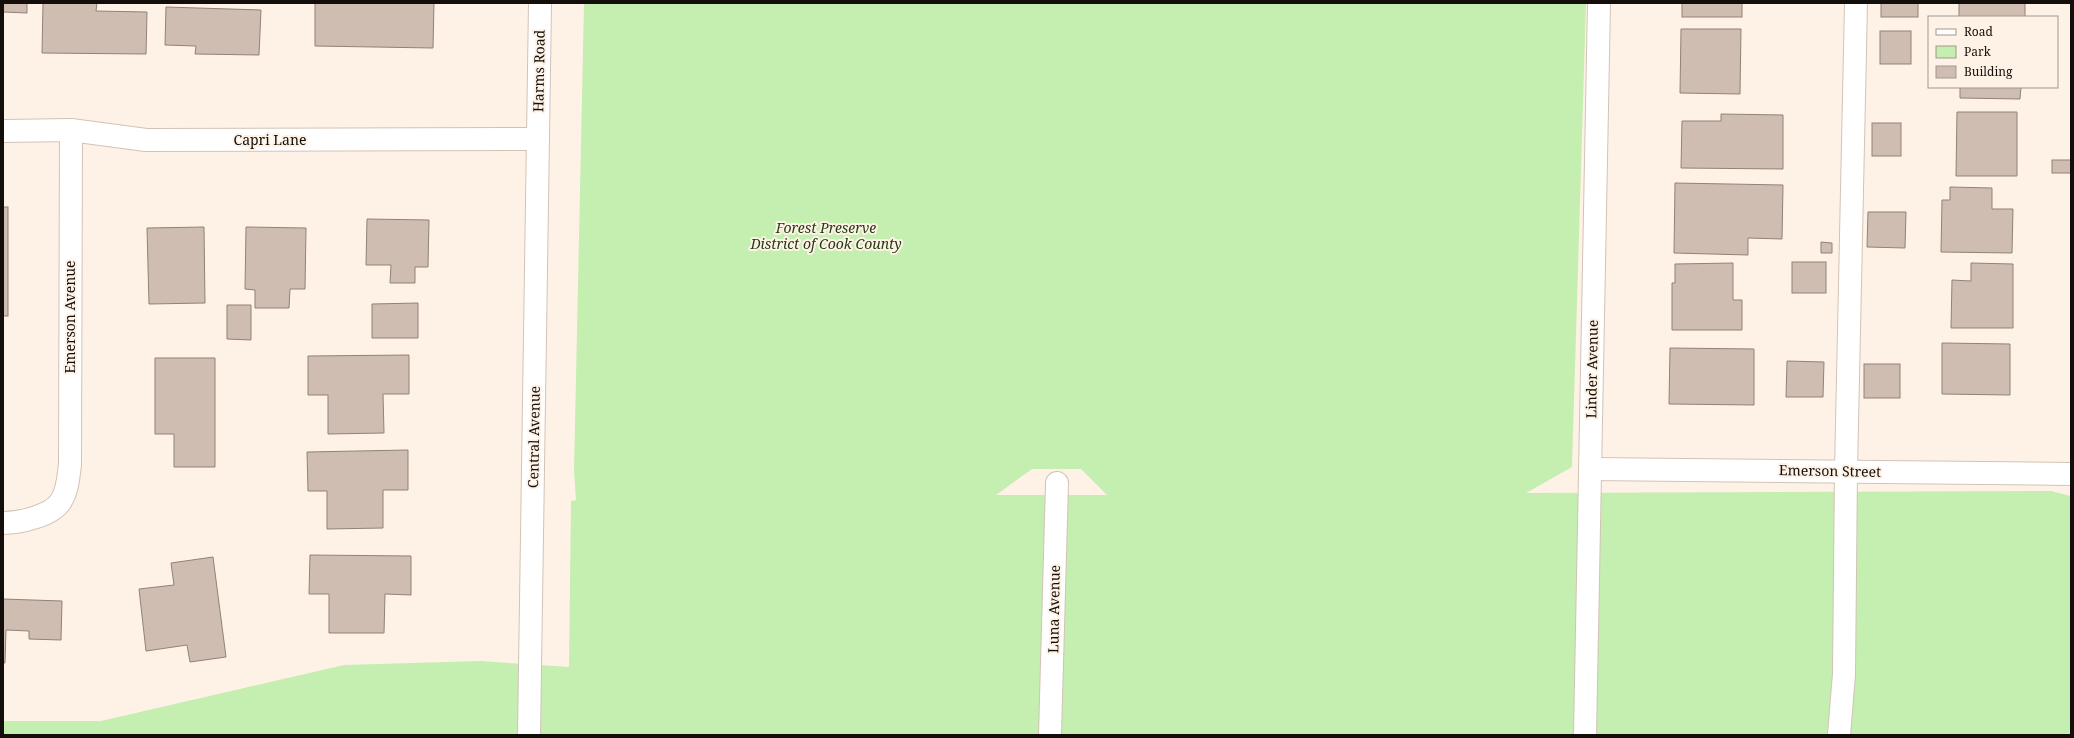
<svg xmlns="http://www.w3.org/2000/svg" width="2074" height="738" font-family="'Noto Serif',serif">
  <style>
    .green { fill: #c5eeb1; fill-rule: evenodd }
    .building { fill: #cfbdb2; stroke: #928177 }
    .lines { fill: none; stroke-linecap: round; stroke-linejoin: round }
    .minor-casing { stroke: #d2c3b6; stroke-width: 24 }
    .major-casing { stroke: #d2c3b6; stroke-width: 24 }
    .minor { stroke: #fff; stroke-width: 22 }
    .major { stroke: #fff; stroke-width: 22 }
    .labels { text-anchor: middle; stroke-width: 4; stroke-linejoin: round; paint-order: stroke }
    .street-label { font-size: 14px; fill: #140e0a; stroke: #fef2e6 }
    .park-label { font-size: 14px; font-style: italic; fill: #213c0f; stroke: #fef2e6 }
  </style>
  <rect width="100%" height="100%" fill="#fef2e6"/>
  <!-- green -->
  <path class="green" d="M584 3H1586L1572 467 1526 493 2051 491 2071 496V735H3V721H101L344 665 480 661 569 667 571 501 576 500 574 471ZM1032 469H1081L1107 495H996Z"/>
  <!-- building -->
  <g class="building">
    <path d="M3 3H27V13L3 12Z"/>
    <path d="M43 3H97L96 11 147 12 146 54 42 53Z"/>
    <path d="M315 3H434L433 48 315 46Z"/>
    <rect x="1682" y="3" width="60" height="14"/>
    <rect x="1881" y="3" width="37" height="14"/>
    <rect x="1959" y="3" width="66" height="14"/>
    <path d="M166 7 261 10 259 55 195 54 196 46 165 45Z"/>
    <path d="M1681 29H1741L1740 94 1680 93Z"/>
    <rect x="1880" y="31" width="31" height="33"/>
    <path d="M1960 87H2021L2020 99 1960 98Z"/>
    <path d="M1957 112H2017V176H1956Z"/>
    <path d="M1721 114 1783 115V169L1681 168 1682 121H1721Z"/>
    <rect x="1872" y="123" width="29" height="33"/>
    <rect x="2052" y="160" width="19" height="13"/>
    <path d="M1675 183 1783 185 1782 239 1748 238V255L1674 253Z"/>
    <path d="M1950 187 1992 188V209H2013L2012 253 1941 252 1942 200H1950Z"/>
    <rect x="3" y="207" width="5" height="109"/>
    <path d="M1868 212H1906L1905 248 1867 247Z"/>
    <path d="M367 219 429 220 428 267H415V283H390L391 265H366Z"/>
    <path d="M204 227 205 303 149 304 147 228Z"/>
    <path d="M246 227 306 228 305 289H290L289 308H255V290L245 289Z"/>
    <path d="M1821 242 1832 243V253H1821Z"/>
    <rect x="1792" y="262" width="34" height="31"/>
    <path d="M1733 263V300H1742V330H1672V283H1675V264Z"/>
    <path d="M1971 263 2013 264V328H1951L1952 280 1971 281Z"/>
    <path d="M418 303V338H372V304Z"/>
    <path d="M227 305H251V340L227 339Z"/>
    <path d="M1942 343 2010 344V395L1942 394Z"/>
    <path d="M1670 348 1754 349V405L1669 404Z"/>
    <path d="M409 355V394H383L384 433 328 434V395H308V356Z"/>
    <path d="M155 358H215V467H174V434H155Z"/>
    <path d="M1787 361 1824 362 1823 397H1786Z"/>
    <rect x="1864" y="364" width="36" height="34"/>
    <path d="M408 450V490H383V528L327 529V491H308L307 452Z"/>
    <path d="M310 555 411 556V595L385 594 384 633H329V594H309Z"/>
    <path d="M213 557 226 657 190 662 187 645 146 651 139 589 174 585 171 563Z"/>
    <path d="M3 599 62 601 61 640 29 639V631L6 630 5 663H3Z"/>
  </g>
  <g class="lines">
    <defs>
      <g id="minor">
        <path d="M3 131 71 130 146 140 538 139"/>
        <path d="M1590 469 2071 474"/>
        <path d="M3 523C19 523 52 516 61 501 68 490 68 478 70 465L71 130"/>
        <path d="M1050 735 1057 483"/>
        <path d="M1585 735 1599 3"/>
        <path d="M1839 735 1844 674 1846 471 1856 3"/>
      </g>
      <path id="major" d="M529 735 540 3"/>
    </defs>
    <!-- minor casing -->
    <use href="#minor" class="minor-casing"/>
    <!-- major casing -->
    <use href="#major" class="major-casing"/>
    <!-- minor -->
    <use href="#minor" class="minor"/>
    <!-- major -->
    <use href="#major" class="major"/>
  </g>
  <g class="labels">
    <!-- street labels -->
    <g class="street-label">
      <text transform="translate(539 71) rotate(-89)" y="5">Harms Road</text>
      <text x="270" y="145">Capri Lane</text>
      <text transform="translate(70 317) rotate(-90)" y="5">Emerson Avenue</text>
      <text transform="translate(1592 369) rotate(-89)" y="5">Linder Avenue</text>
      <text transform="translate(534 437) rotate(-89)" y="5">Central Avenue</text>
      <text transform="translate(1830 471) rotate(1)" y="5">Emerson Street</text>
      <text transform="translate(1054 609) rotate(-89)" y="5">Luna Avenue</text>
    </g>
    <!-- park labels -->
    <g class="park-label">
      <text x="826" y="233">Forest Preserve<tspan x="826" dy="16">District of Cook County</tspan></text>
    </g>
  </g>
  <!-- border -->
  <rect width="2074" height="738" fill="none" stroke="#140e0a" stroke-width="8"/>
  <!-- legend -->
  <rect x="1928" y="16" width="130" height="72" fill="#fef2e6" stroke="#a0978e"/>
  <rect x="1936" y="29" width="20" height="6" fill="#ffffff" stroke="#a0978e"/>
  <text x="1964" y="36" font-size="12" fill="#140e0a">Road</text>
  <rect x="1936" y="46" width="20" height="12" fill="#c5eeb1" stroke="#a0978e"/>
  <text x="1964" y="56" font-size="12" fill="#140e0a">Park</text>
  <rect x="1936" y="66" width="20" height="12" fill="#cfbdb2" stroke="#a0978e"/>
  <text x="1964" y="76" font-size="12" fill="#140e0a">Building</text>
</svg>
